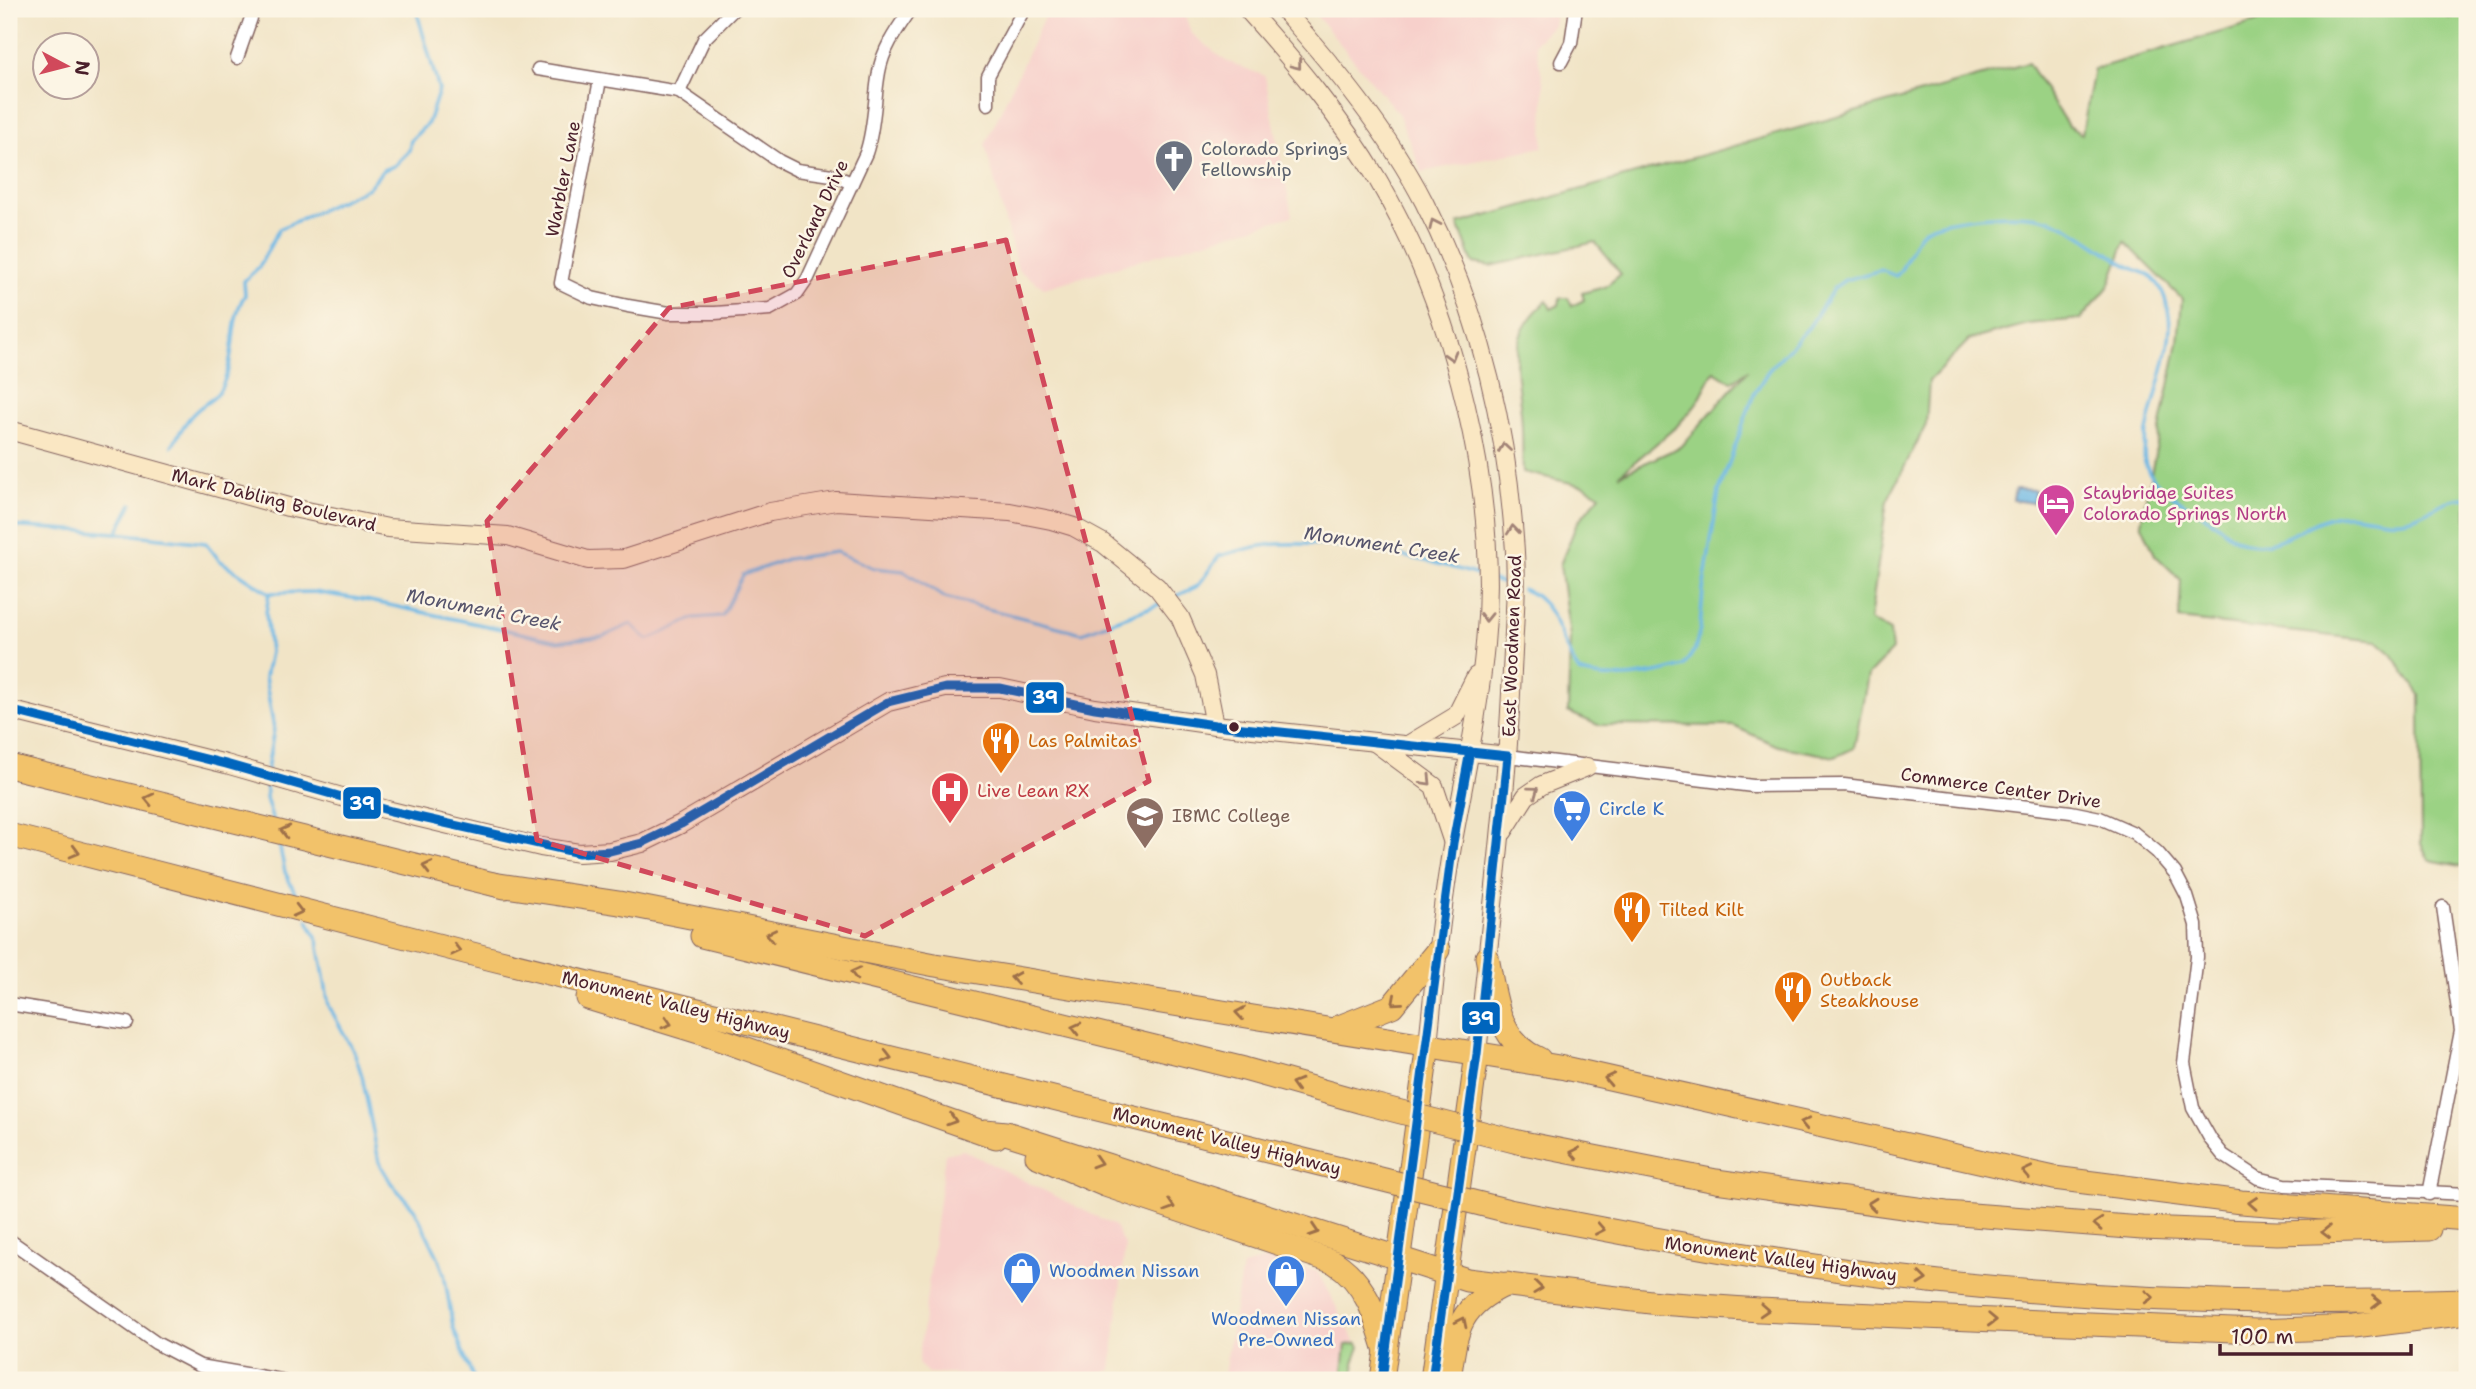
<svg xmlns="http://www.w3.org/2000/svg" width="2476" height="1389" font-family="'Shantell Sans',sans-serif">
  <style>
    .built { fill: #f7d0cb }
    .green { fill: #9bd284; stroke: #727858; stroke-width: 2; fill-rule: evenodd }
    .water { fill: #6bb7e5; stroke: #5a6b88; stroke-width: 2 }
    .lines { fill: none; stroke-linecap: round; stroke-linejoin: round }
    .stream { stroke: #6bb7e5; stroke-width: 3.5 }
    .street-casing { stroke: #846461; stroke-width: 15 }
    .secondary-casing { stroke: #846461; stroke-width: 20 }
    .highway-casing { stroke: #846461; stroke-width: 25 }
    .street { stroke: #fff; stroke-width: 12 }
    .secondary { stroke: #fae7c3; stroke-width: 18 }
    .highway { stroke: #f2c26a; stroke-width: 23 }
    .highway-bridge-casing { stroke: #846461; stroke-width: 25; stroke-linecap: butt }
    .highway-bridge { stroke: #f2c26a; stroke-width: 23 }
    .bus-1-casing { stroke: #fcf5e5; stroke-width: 14 }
    .bus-1 { stroke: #0065bd; stroke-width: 9 }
    .oneway { stroke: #a28377 }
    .oneway2 { stroke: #9e704a }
    .marked { fill: #d1495b; fill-opacity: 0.2; stroke: #d1495b; stroke-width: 5; stroke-dasharray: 14 9; stroke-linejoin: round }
    .bus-dot { fill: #4a1f2b; stroke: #fcf5e5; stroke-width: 2.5 }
    .labels { text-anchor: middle; stroke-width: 5; stroke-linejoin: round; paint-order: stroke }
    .worship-label { font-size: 18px; fill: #5b616d; stroke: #fcf5e5; text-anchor: start }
    .street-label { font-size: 18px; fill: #4a1f2b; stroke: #fcf5e5 }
    .hotel-label { font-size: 18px; fill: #b23c85; stroke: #fcf5e5; text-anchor: start }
    .food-label { font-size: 18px; fill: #c56008; stroke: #fcf5e5; text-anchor: start }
    .health-label { font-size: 18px; fill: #be3a42; stroke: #fcf5e5; text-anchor: start }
    .shop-label { font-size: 18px; fill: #366cbe; stroke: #fcf5e5; text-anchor: start }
    .education-label { font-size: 18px; fill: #785e54; stroke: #fcf5e5; text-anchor: start }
    .water-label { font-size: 19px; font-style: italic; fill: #56546c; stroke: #fcf5e5 }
    .line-badge { stroke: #fcf5e5; stroke-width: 2.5 }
    .badge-label { font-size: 19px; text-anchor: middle; font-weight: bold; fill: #fff }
  </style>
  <rect width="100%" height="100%" fill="#fcf5e5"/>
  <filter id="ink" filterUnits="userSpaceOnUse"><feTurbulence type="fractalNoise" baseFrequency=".0143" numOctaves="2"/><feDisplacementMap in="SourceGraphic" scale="14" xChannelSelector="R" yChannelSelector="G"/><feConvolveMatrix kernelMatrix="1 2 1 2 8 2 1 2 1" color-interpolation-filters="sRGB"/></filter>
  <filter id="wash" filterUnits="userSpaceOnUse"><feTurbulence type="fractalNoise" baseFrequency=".00686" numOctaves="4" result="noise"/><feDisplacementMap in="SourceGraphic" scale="28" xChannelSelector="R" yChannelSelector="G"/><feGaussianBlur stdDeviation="1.57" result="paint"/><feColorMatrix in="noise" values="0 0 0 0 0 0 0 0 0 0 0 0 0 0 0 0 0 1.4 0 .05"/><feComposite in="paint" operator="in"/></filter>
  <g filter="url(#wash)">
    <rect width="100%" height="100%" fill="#f1e4c6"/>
    <!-- built -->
    <g class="built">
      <path d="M1048 9H1183L1191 33 1226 61 1265 76 1292 216 1044 288 1018 270 985 145Z"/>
      <path d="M1311 9H1557L1554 24 1535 43 1544 85 1543 147 1422 172 1398 113Z"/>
      <path d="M963 1150 1115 1226 1125 1247 1111 1371 1057 1379 928 1373 918 1364 945 1154Z"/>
      <path d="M1265 1259 1317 1271 1357 1345 1344 1356 1340 1380H1223L1242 1267Z"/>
    </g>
    <!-- green -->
    <g class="green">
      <path d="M2300 9H2442L2449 18 2467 10V867L2429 860 2421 844 2420 695 2392 654 2377 641 2179 619 2181 580 2155 555 2141 523 2178 342 2182 299 2125 242 2109 286 2081 319 2028 324 1969 340 1929 381 1926 425 1887 501 1870 620 1890 631 1892 650 1868 675 1854 748 1835 757 1778 746 1733 726 1598 725 1568 712 1570 637 1560 565 1577 523 1600 495 1584 486 1523 472C1522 452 1523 432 1521 412 1516 366 1506 335 1547 301L1551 309 1559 305 1560 298H1568L1572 306 1584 300 1582 293 1605 287 1621 274 1595 242 1491 266 1473 263 1458 224 2028 63 2068 126 2082 134 2094 69ZM1748 370 1682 446 1619 475 1677 426 1696 405 1714 371 1732 382Z"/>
      <path d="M1357 1343 1360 1347 1354 1363 1356 1380H1342L1346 1345Z"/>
    </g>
    <!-- water -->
    <path class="water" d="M2015 489 2035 490 2033 503 2013 500Z"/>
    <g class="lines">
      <!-- stream -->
      <g class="stream">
        <path d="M172 446C178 436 184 423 193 414 207 399 216 403 225 379 236 352 230 317 245 295L244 281 259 267 279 229 368 188 383 170 394 166 409 151 411 140 428 123 439 90 416 9"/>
        <path d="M9 526 117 533 206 543 219 560 269 593 314 592 365 600 558 641 602 637 631 624 648 640 695 618 722 616 743 575 787 559 836 552 874 568 904 571 945 598 1082 633 1162 603"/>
        <path d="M117 533 132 504"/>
        <path d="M1492 580 1511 586"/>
        <path d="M1522 589C1558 601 1559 644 1579 672 1608 683 1655 675 1684 666L1695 649 1700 629 1703 590 1719 491 1754 394 1768 371 1809 327 1834 288 1845 280 1881 270 1896 276C1911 262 1911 233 1932 226 1957 217 2016 212 2042 218 2076 225 2103 254 2134 269 2141 272 2148 273 2153 278 2163 288 2167 302 2169 316 2176 356 2135 439 2146 466 2158 494 2192 506 2215 523 2224 529 2230 537 2241 541 2275 553 2299 526 2330 517 2356 509 2381 525 2408 519 2429 514 2445 497 2467 498"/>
        <path d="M1172 598 1198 586 1219 556C1238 551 1257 545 1278 544 1338 541 1424 558 1481 576"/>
        <path d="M267 770 274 729 265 677 270 652 266 613 269 593"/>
        <path d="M266 782V798L273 822"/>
        <path d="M278 839 285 872 299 901"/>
        <path d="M308 920 318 941 329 1006 355 1054 362 1076 379 1162 391 1183 415 1210 438 1257 444 1273 453 1327 474 1380"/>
      </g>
    </g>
  </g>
  <g filter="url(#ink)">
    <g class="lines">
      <defs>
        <g id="street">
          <path d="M237 58 251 18 250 9"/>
          <path d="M1561 62 1571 43 1576 9"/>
          <path d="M538 69 679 92 779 161 797 170 832 175 852 183"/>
          <path d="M600 80 561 283 592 298 628 306 669 313H715L770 309 797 294 808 278 866 153C875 127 874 99 879 72 883 48 898 28 911 9"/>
          <path d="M679 92 704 39 734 9"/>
          <path d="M988 104V76L1024 9"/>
          <path d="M1508 756 1753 786 1844 785 2071 812 2100 818 2134 833 2157 852 2175 873 2187 896 2196 925 2197 957 2184 1063 2193 1108 2211 1140 2223 1155 2258 1178 2285 1185 2467 1194"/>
          <path d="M9 1004 127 1023"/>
          <path d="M2429 1194 2461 1031 2443 907"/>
          <path d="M9 1240 156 1343 200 1366 281 1380"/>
        </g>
        <g id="secondary">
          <path d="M1247 9C1295 63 1341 118 1378 180 1454 310 1500 494 1485 644 1479 710 1465 775 1453 841 1441 908 1435 977 1428 1044"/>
          <path d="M1283 9C1334 67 1388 132 1424 202 1477 306 1506 422 1514 538 1518 582 1514 627 1512 671 1507 799 1490 926 1477 1054"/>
          <path d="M9 430 288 507 388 528 508 536 588 560 624 559 770 512 836 501 1010 512 1051 520 1074 527 1103 543 1157 587 1180 617 1205 675 1215 725"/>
          <path d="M9 710 226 764 391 811 541 847 579 853 610 851 642 843 681 824 888 702 945 688H1000L1095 708 1215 725 1508 756"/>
          <path d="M1376 743 1434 786 1452 840"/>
          <path d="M1408 745 1456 716 1476 676"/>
          <path d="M1503 832 1526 796 1542 785 1587 767"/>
        </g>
        <g id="highway">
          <path d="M9 766 505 887"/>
          <path d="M9 835 488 958 1356 1173"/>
          <path d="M493 884 619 903 935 965 1565 1068 2054 1178 2241 1202 2467 1219"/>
          <path d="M702 936 1244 1069 1362 1102"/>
          <path d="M1487 957C1495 996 1497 1042 1539 1059"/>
          <path d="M588 998 699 1032 996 1137"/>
          <path d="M1339 1027 1392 1006 1438 950"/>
          <path d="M985 1131 1006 1133 1467 1280 1659 1303 1759 1310 2257 1331 2354 1327 2467 1313"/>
          <path d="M1518 1142 1716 1181 1946 1213 2142 1228 2277 1233 2429 1229"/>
          <path d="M1037 1156 1105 1185 1334 1262C1366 1282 1376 1317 1386 1351"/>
          <path d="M1509 1211C1622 1233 1735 1255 1849 1271 2053 1299 2261 1307 2467 1300"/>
          <path d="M1382 1380 1428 1044"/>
          <path d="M1432 1380 1477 1054"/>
          <path d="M1449 1380C1456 1331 1457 1306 1507 1284"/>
        </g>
      </defs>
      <!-- street casing -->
      <use href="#street" class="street-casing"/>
      <!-- secondary casing -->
      <use href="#secondary" class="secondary-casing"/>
      <!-- highway casing -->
      <use href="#highway" class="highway-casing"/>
      <!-- street -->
      <use href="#street" class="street"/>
      <!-- secondary -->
      <use href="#secondary" class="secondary"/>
      <!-- highway -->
      <use href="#highway" class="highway"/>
      <defs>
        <g id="highway-bridge">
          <path d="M1362 1102 1518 1142"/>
          <path d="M1356 1173 1509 1211"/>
        </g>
      </defs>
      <!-- highway-bridge casing -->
      <use href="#highway-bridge" class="highway-bridge-casing"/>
      <!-- highway-bridge -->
      <use href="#highway-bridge" class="highway-bridge"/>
      <defs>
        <g id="bus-1">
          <path d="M9 710 226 764 391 811 579 853 610 851 642 843 681 824 888 702 945 688H1000L1095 708 1215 725 1508 756 1477 1054 1432 1380"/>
          <path d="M1382 1380 1453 843 1470 751"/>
        </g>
      </defs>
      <!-- bus-1 casing -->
      <use href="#bus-1" class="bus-1-casing"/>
      <!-- bus-1 -->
      <use href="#bus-1" class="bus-1"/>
    </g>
    <!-- one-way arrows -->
    <defs><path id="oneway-chevron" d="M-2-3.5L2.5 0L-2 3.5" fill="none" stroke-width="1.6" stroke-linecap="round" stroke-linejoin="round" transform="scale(1.75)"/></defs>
    <g class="oneway">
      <use href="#oneway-chevron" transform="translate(1297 65) rotate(52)"/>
      <use href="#oneway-chevron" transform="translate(1434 224) rotate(-115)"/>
      <use href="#oneway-chevron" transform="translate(1451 356) rotate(74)"/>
      <use href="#oneway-chevron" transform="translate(1504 448) rotate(-98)"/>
      <use href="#oneway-chevron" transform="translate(1513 530) rotate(-96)"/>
      <use href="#oneway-chevron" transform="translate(1486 617) rotate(91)"/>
      <use href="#oneway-chevron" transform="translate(1427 781) rotate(46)"/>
      <use href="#oneway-chevron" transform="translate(1534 791) rotate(-36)"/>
    </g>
    <g class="oneway2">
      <use href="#oneway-chevron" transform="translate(149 799) rotate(-167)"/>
      <use href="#oneway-chevron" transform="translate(285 831) rotate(-166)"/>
      <use href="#oneway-chevron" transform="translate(75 852) rotate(15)"/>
      <use href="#oneway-chevron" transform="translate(427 867) rotate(-166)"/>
      <use href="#oneway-chevron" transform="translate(298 911) rotate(14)"/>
      <use href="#oneway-chevron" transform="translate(771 935) rotate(-168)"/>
      <use href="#oneway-chevron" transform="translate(456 950) rotate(14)"/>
      <use href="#oneway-chevron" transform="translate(855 973) rotate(-166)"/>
      <use href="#oneway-chevron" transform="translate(1015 978) rotate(-171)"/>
      <use href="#oneway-chevron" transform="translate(1396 1001) rotate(139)"/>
      <use href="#oneway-chevron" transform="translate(1240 1013) rotate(-171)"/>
      <use href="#oneway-chevron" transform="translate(667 1023) rotate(17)"/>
      <use href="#oneway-chevron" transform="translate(1076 1028) rotate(-166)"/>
      <use href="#oneway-chevron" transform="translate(887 1057) rotate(14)"/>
      <use href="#oneway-chevron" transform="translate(1609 1079) rotate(-167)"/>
      <use href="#oneway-chevron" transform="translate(1296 1084) rotate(-164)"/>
      <use href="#oneway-chevron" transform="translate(952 1120) rotate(18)"/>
      <use href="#oneway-chevron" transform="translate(1805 1123) rotate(-167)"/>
      <use href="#oneway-chevron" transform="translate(1575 1153) rotate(-169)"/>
      <use href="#oneway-chevron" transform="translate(1097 1162) rotate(17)"/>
      <use href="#oneway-chevron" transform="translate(2027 1172) rotate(-168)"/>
      <use href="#oneway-chevron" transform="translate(2253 1203) rotate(-176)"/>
      <use href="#oneway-chevron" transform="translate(1872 1204) rotate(-174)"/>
      <use href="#oneway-chevron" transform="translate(1170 1206) rotate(18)"/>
      <use href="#oneway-chevron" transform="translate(2098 1224) rotate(-176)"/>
      <use href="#oneway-chevron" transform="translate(1600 1229) rotate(11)"/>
      <use href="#oneway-chevron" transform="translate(1314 1231) rotate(18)"/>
      <use href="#oneway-chevron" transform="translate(2326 1232) rotate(179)"/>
      <use href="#oneway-chevron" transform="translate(1922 1279) rotate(6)"/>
      <use href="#oneway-chevron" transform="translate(1538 1288) rotate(7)"/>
      <use href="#oneway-chevron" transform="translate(2149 1297) rotate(3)"/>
      <use href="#oneway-chevron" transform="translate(2376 1302)"/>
      <use href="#oneway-chevron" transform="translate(1764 1310) rotate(3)"/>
      <use href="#oneway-chevron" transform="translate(1992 1320) rotate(2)"/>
      <use href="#oneway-chevron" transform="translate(1462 1322) rotate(-64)"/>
    </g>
  </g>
  <!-- marked area -->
  <path class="marked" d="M1006 240 1149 781 865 936 537 840 487 521 669 308Z"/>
  <!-- icons -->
  <defs>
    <symbol id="church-pin" viewBox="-11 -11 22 30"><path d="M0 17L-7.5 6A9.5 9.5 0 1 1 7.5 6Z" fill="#6b7280" stroke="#fcf5e5"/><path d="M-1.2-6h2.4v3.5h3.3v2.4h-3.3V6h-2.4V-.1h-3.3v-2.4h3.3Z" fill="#fff"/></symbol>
    <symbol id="hotel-pin" viewBox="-11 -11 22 30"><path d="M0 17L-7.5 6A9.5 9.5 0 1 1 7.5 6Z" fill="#d1479c" stroke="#fcf5e5"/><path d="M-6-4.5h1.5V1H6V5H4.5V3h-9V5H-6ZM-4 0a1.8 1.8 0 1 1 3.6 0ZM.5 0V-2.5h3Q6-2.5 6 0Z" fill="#fff"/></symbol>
    <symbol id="restaurant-pin" viewBox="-11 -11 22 30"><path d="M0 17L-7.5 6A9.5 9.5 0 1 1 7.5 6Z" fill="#e8710a" stroke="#fcf5e5"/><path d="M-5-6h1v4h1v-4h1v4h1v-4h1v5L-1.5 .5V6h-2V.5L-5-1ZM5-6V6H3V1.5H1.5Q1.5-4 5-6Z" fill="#fff"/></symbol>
    <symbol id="hospital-pin" viewBox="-11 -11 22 30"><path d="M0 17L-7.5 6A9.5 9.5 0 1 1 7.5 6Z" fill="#e0444e" stroke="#fcf5e5"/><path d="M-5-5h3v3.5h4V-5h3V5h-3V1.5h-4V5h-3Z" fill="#fff"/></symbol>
    <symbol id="supermarket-pin" viewBox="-11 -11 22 30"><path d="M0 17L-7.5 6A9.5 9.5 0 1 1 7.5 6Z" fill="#3f7fe0" stroke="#fcf5e5"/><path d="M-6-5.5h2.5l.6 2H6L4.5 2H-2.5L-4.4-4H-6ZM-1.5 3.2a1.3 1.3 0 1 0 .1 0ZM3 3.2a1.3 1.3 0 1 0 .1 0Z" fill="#fff"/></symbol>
    <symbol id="university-pin" viewBox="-11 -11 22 30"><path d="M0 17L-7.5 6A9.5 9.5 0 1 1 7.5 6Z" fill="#8d6e63" stroke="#fcf5e5"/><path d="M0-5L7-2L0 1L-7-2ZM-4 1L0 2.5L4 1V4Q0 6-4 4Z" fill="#fff"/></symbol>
    <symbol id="shop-pin" viewBox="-11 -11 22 30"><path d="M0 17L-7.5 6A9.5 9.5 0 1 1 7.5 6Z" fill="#3f7fe0" stroke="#fcf5e5"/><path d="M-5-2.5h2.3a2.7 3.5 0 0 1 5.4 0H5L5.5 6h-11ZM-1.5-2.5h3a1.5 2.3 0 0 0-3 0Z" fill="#fff"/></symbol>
  </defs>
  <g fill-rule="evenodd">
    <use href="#church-pin" x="1152" y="137" width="44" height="60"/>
    <use href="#hotel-pin" x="2034" y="481" width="44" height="60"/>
    <use href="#restaurant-pin" x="979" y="719" width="44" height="60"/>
    <use href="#hospital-pin" x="928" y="769" width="44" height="60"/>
    <use href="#supermarket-pin" x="1550" y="787" width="44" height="60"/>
    <use href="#university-pin" x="1123" y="794" width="44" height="60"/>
    <use href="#restaurant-pin" x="1610" y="888" width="44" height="60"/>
    <use href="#restaurant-pin" x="1771" y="968" width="44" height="60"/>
    <use href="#shop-pin" x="1000" y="1249" width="44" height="60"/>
    <use href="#shop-pin" x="1264" y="1252" width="44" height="60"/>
  </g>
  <!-- markers -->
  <circle class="bus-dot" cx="1234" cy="727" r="6"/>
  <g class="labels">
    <!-- worship labels -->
    <g class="worship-label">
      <text x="1201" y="155">Colorado Springs<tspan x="1201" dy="21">Fellowship</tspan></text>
    </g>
    <!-- street labels -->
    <g class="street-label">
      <text transform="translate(563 179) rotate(-79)" y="6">Warbler Lane</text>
      <text transform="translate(815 219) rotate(-64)" y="6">Overland Drive</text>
      <text transform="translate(274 500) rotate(14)" y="6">Mark Dabling Boulevard</text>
      <text transform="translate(1512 646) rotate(-88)" y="6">East Woodmen Road</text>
      <text transform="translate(2001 788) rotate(8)" y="6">Commerce Center Drive</text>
      <text transform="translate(676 1005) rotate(14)" y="6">Monument Valley Highway</text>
      <text transform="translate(1227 1141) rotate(14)" y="6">Monument Valley Highway</text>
      <text transform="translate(1781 1259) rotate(8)" y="6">Monument Valley Highway</text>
    </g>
    <!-- hotel labels -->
    <g class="hotel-label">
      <text x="2083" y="499">Staybridge Suites<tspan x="2083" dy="21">Colorado Springs North</tspan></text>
    </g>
    <!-- food labels -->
    <g class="food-label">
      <text x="1028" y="747">Las Palmitas</text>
      <text x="1659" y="916">Tilted Kilt</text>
      <text x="1820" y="986">Outback<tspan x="1820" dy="21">Steakhouse</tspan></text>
    </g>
    <!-- health labels -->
    <g class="health-label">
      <text x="977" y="797">Live Lean RX</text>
    </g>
    <!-- shop labels -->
    <g class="shop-label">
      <text x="1599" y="815">Circle K</text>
      <text x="1049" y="1277">Woodmen Nissan</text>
      <text x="1286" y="1325" text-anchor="middle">Woodmen Nissan<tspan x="1286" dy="21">Pre-Owned</tspan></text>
    </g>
    <!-- education labels -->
    <g class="education-label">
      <text x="1172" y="822">IBMC College</text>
    </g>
    <!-- water labels -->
    <g class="water-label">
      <text transform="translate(1382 544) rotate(9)" y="7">Monument Creek</text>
      <text transform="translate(484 609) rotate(11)" y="7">Monument Creek</text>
    </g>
  </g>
  <g class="line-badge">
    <rect x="1025" y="681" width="40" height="33" rx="7" fill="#0065bd"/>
    <rect x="342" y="786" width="40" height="34" rx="7" fill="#0065bd"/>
    <rect x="1461" y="1001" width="40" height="34" rx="7" fill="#0065bd"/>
  </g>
  <g class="badge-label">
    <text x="1045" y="704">39</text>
    <text x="362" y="810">39</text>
    <text x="1481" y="1025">39</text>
  </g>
  <!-- margin -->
  <rect width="2476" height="1389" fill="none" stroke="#fcf5e5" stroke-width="35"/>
  <!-- north arrow -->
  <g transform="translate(66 66) rotate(97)"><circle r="33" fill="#fcf5e5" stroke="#b59f9b" stroke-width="2"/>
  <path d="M0-5L12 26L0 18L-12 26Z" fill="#d1495b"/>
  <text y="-10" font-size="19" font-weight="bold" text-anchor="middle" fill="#4a1f2b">N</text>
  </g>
  <!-- scale -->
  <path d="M2220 1344v10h191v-10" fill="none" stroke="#4a1f2b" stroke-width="3.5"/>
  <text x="2231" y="1344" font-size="21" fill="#4a1f2b" stroke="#fcf5e5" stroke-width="5" paint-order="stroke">100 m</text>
</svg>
